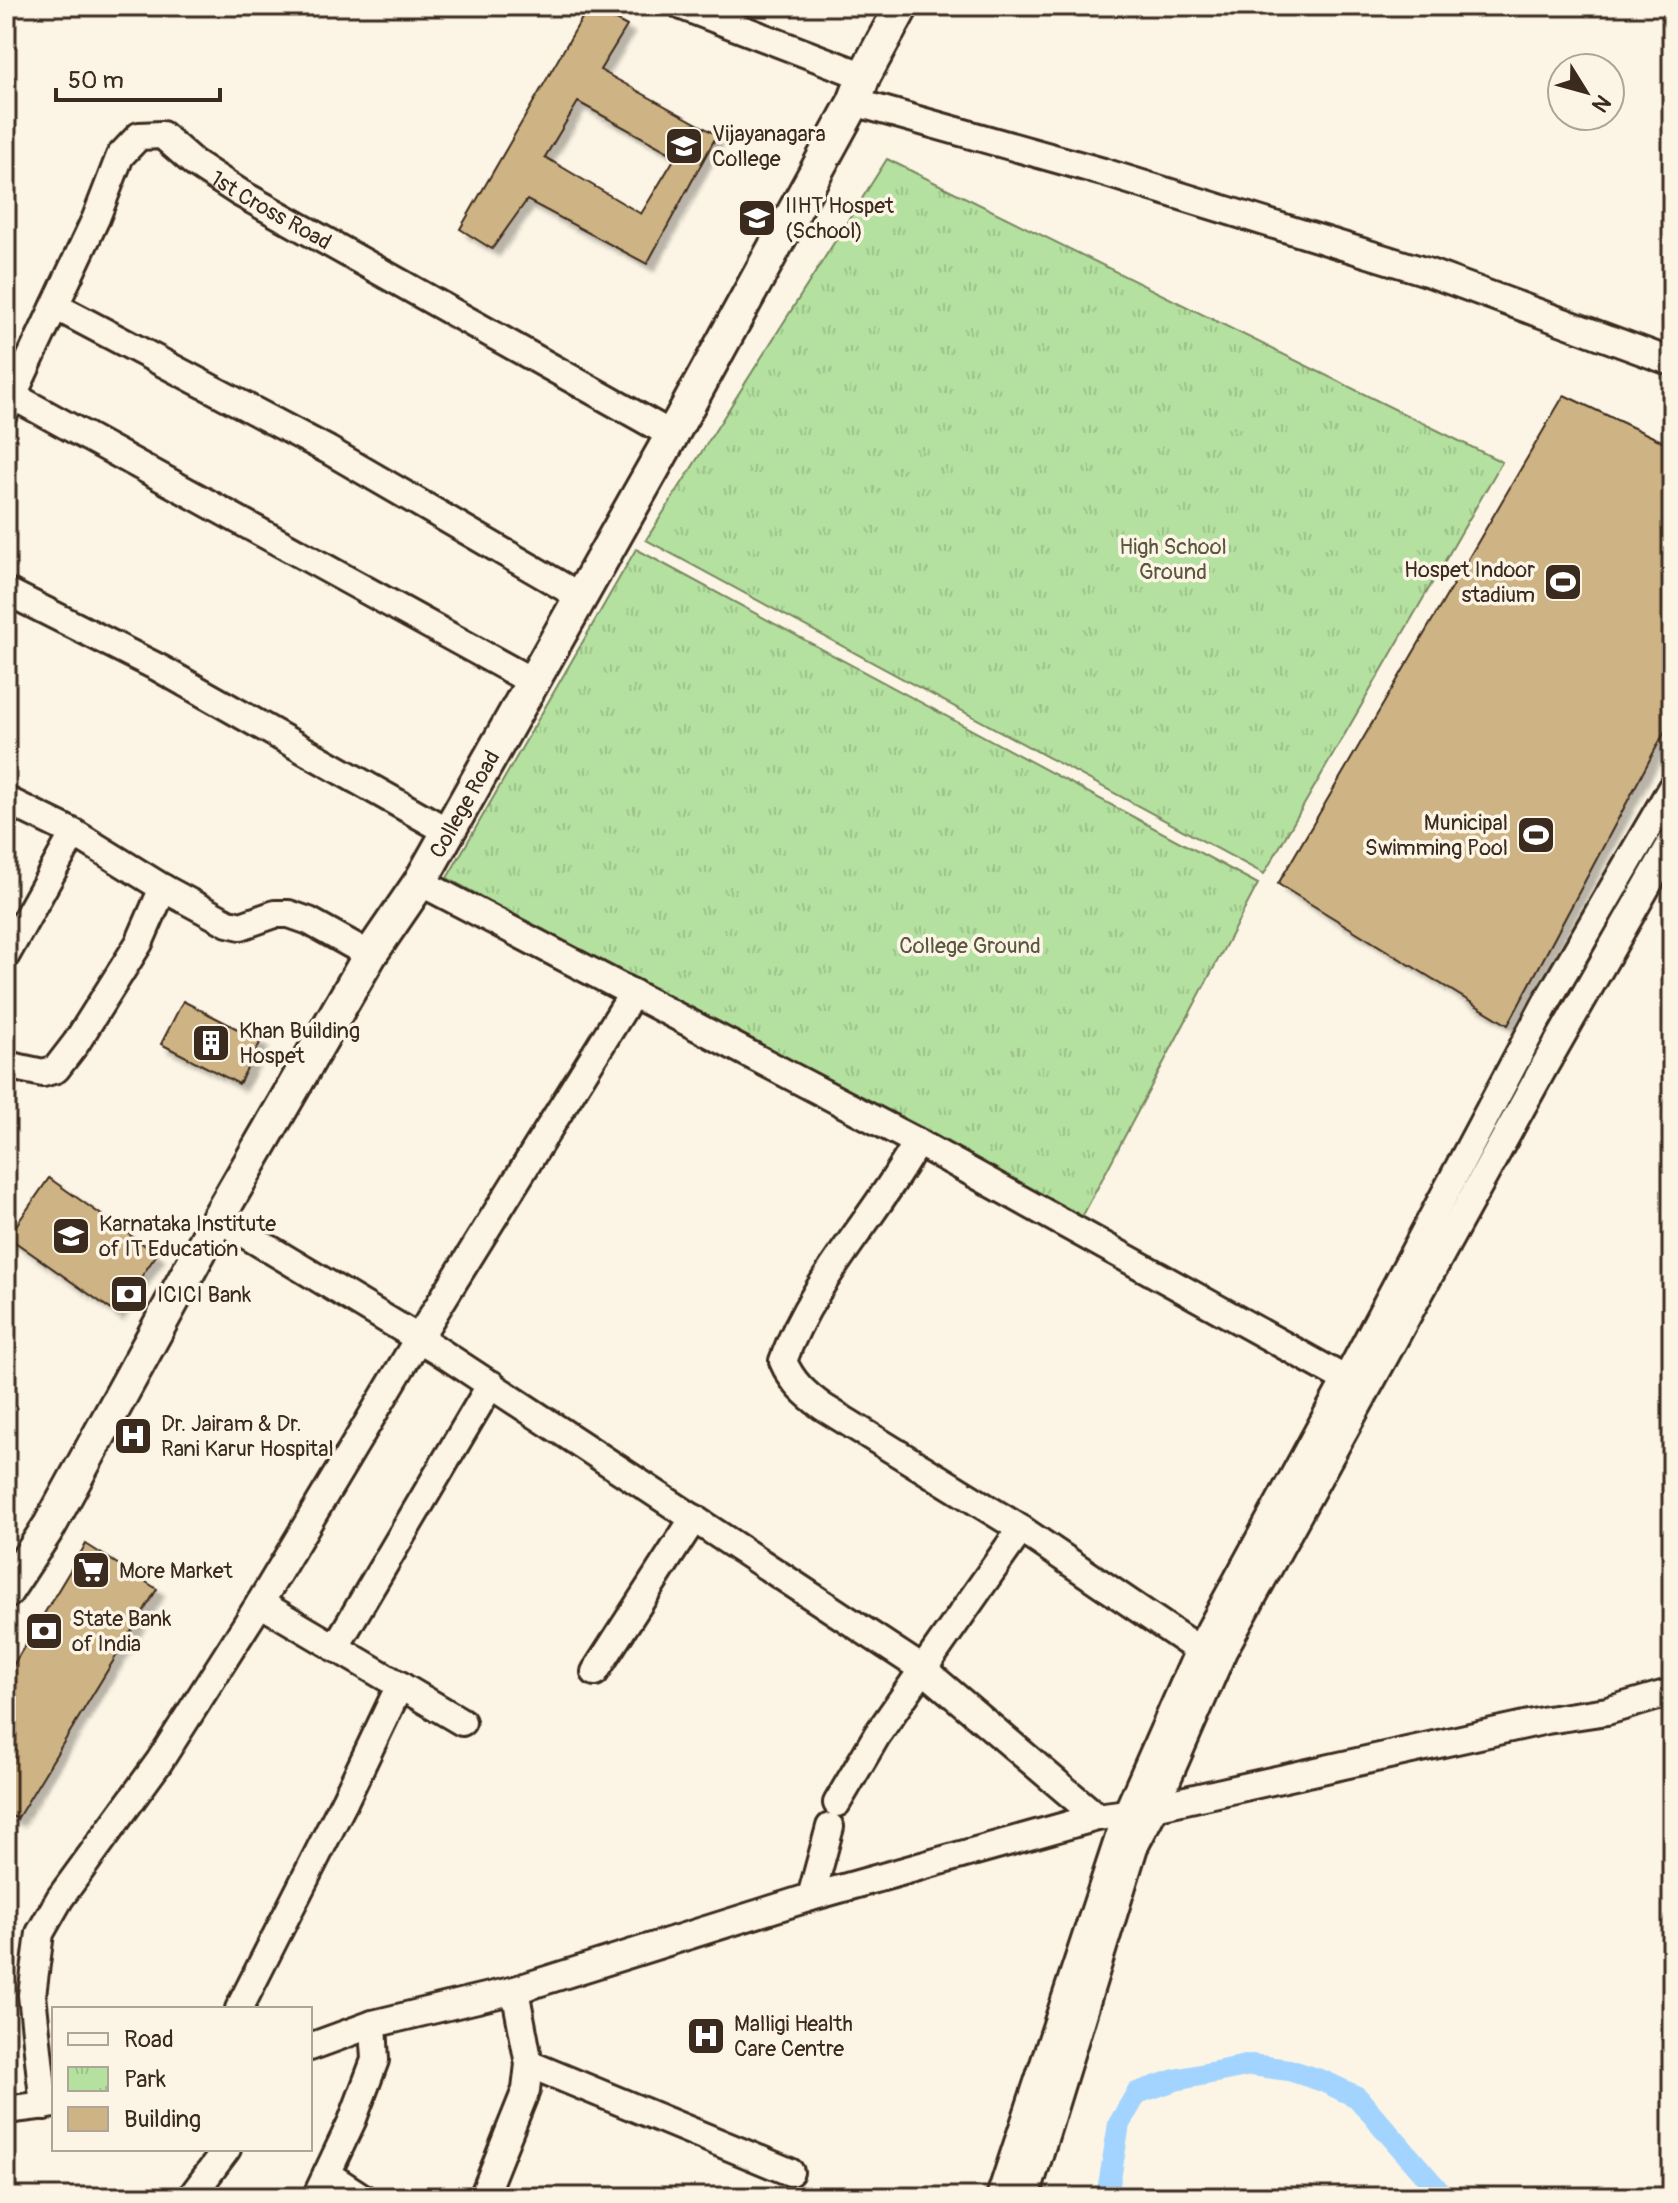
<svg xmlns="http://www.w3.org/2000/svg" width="1678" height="2203" font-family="Pangolin,sans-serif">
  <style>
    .park { fill: url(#park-tufts); stroke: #78865f; stroke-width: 2 }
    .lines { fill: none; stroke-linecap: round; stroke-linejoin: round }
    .canal { stroke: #a2d4ff; stroke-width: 22 }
    .building { fill: #ceb484; stroke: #3b2a1e; stroke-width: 2; fill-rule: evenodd; filter: url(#shadow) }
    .minor-casing { stroke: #3b2a1e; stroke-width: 32 }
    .major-casing { stroke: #3b2a1e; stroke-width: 38 }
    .minor { stroke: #fcf5e5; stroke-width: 26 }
    .major { stroke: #fcf5e5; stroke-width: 32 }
    .labels { text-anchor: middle; stroke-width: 7; stroke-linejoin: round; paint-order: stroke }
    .poi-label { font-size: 22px; fill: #3b2a1e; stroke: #fcf5e5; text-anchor: start }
    .street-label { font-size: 22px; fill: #3b2a1e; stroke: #fcf5e5 }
    .park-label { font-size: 22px; fill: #59583e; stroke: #fcf5e5 }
  </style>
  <defs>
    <pattern id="park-tufts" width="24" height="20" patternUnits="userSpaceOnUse" patternTransform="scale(2)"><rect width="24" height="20" fill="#b4e1a0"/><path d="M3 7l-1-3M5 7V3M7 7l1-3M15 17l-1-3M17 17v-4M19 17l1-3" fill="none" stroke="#9cc189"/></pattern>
    <filter id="shadow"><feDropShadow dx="7" dy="7" stdDeviation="2" flood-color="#0004"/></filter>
  </defs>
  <rect width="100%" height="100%" fill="#fcf5e5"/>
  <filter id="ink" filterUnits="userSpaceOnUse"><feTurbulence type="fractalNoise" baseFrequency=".0125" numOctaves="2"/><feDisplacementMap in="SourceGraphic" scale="16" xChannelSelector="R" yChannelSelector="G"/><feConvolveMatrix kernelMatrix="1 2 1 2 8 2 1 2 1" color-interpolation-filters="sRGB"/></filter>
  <g filter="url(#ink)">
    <!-- park -->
    <g class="park">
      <path d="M887 159 1502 462 1264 874 646 540Z"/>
      <path d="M636 549 1258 884 1080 1221 447 878Z"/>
    </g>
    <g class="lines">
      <!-- canal -->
      <path class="canal" d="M1110 2197 1109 2185 1119 2124 1137 2093 1175 2080 1251 2065 1289 2070 1323 2081 1357 2097 1444 2197"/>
    </g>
    <!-- building -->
    <g class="building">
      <path d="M589 6 627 26 600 70 717 135 647 264 527 200 492 249 460 229ZM578 102 676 156 641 214 545 157Z"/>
      <path d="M1564 395 1672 446V718L1508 1025 1278 884Z"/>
      <path d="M183 1001 261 1041 239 1084 161 1044Z"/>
      <path d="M49 1178 157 1254 116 1313 8 1237Z"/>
      <path d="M86 1544 157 1589 17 1819 6 1813V1677Z"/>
    </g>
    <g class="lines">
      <defs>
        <g id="minor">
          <path d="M682 6 864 76"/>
          <path d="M854 102 1103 172 1427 272 1672 362"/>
          <path d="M55 306 328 450 581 597"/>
          <path d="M13 396 533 682"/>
          <path id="s1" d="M6 410 96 218 120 156 139 136 162 135 194 163 240 193 672 435"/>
          <path d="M6 591 159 668 447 831"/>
          <path d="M6 800 74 833 163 888 228 923 241 926 275 914H289L309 921 370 955"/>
          <path d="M420 882 917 1142 1361 1388"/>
          <path d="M6 955 74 833"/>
          <path d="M6 1065 43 1073 56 1069 76 1043 139 943 163 888"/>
          <path d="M917 1142C876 1217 812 1280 783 1361 792 1382 805 1394 823 1407L1021 1529 1199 1650"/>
          <path d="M218 1218 436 1349 924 1670 1097 1817"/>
          <path d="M260 1603 418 1339 633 993"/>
          <path d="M335 1648 491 1384"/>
          <path d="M595 1672 694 1518"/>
          <path d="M837 1803 877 1735 1021 1529"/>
          <path d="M811 1897 830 1827"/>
          <path d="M239 2009 345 1800 400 1685"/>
          <path d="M310 2047 373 2024 515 1990 811 1897 1097 1817 1127 1813 1547 1720 1607 1711 1672 1692"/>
          <path d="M529 2064 790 2172"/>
          <path d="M44 2106 32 1995 40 1933 60 1898 159 1762 260 1603 462 1722"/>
          <path d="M6 2110 54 2104"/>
          <path d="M327 2174 362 2197"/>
          <path d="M191 2197 227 2149"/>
          <path d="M316 2197 352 2121 375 2060 373 2024"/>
          <path d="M483 2197 526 2090 529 2064 515 1990"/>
          <path d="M1000 2197 1127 1813 1199 1650 1346 1380 1546 1003 1672 787"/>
          <path d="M1026 2197 1134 1847 1155 1807 1223 1651 1545 1065 1672 842"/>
        </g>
        <g id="major">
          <path id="s2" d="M6 1592 50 1525 218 1218 370 955 420 882 672 435 854 102 864 76 902 6"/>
        </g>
      </defs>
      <!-- minor casing -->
      <use href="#minor" class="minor-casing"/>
      <!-- major casing -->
      <use href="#major" class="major-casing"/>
      <!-- minor -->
      <use href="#minor" class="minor"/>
      <!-- major -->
      <use href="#major" class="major"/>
    </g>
  </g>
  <!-- icons -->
  <defs>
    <symbol id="university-square" viewBox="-11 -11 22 22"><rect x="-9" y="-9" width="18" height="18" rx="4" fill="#3b2a1e" stroke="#fcf5e5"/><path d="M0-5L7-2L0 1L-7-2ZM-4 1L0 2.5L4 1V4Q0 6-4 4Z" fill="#fff"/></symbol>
    <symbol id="school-square" viewBox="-11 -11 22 22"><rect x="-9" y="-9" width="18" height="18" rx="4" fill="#3b2a1e" stroke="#fcf5e5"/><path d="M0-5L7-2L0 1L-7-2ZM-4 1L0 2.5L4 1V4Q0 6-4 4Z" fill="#fff"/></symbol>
    <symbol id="stadium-square" viewBox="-11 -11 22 22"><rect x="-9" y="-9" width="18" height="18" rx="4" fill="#3b2a1e" stroke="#fcf5e5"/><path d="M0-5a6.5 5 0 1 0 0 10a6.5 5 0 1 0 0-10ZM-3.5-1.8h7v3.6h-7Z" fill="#fff"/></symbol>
    <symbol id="building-square" viewBox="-11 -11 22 22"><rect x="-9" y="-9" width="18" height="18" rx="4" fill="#3b2a1e" stroke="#fcf5e5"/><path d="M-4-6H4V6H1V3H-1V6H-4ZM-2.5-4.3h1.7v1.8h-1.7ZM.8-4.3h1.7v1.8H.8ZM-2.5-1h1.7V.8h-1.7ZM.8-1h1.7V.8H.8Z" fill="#fff"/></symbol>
    <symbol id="bank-square" viewBox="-11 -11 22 22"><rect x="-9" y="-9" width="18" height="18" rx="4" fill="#3b2a1e" stroke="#fcf5e5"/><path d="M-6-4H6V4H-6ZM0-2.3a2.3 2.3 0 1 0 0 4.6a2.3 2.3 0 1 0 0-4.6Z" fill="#fff"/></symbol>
    <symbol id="hospital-square" viewBox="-11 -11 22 22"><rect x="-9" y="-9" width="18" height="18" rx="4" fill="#3b2a1e" stroke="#fcf5e5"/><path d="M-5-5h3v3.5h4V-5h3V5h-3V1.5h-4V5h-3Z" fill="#fff"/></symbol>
    <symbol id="supermarket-square" viewBox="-11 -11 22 22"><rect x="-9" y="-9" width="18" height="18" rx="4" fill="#3b2a1e" stroke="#fcf5e5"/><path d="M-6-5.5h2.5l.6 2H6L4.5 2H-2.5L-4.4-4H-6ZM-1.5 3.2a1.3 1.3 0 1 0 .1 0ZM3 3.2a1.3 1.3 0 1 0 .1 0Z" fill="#fff"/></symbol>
  </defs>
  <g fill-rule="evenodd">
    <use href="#university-square" x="662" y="124" width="44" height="44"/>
    <use href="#school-square" x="735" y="196" width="44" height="44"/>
    <use href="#stadium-square" x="1541" y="560" width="44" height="44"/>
    <use href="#stadium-square" x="1514" y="813" width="44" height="44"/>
    <use href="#building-square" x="189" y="1021" width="44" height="44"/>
    <use href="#school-square" x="49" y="1214" width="44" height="44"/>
    <use href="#bank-square" x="107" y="1272" width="44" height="44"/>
    <use href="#hospital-square" x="111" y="1414" width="44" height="44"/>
    <use href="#supermarket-square" x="69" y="1548" width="44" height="44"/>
    <use href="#bank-square" x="22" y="1609" width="44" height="44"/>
    <use href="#hospital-square" x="684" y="2014" width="44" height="44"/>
  </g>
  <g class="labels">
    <!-- poi labels -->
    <g class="poi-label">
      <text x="712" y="141">Vijayanagara<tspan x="712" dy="25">College</tspan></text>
      <text x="785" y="213">IIHT Hospet<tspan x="785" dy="25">(School)</tspan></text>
      <text x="1535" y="577" text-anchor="end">Hospet Indoor<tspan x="1535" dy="25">stadium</tspan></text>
      <text x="1508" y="830" text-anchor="end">Municipal<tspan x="1508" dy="25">Swimming Pool</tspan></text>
      <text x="239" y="1038">Khan Building<tspan x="239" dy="25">Hospet</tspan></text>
      <text x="99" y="1231">Karnataka Institute<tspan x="99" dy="25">of IT Education</tspan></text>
      <text x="157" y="1302">ICICI Bank</text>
      <text x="161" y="1431">Dr. Jairam &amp; Dr.<tspan x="161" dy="25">Rani Karur Hospital</tspan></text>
      <text x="119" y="1578">More Market</text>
      <text x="72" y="1626">State Bank<tspan x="72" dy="25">of India</tspan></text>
      <text x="734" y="2031">Malligi Health<tspan x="734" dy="25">Care Centre</tspan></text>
    </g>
    <!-- street labels -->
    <g class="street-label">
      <text dy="8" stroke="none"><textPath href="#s1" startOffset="462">1st Cross Road</textPath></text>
      <text dy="8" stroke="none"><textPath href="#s2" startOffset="912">College Road</textPath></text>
    </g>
    <!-- park labels -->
    <g class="park-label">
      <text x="1173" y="554">High School<tspan x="1173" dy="25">Ground</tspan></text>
      <text x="970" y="953">College Ground</text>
    </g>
  </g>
  <!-- margin -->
  <rect width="1678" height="2203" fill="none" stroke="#fcf5e5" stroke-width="32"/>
  <rect x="16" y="16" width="1646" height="2171" fill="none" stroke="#3b2a1e" stroke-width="3" filter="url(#ink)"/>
  <!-- legend -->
  <rect x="52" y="2007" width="260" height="144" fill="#fcf5e5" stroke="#afa495" stroke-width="2"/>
  <rect x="68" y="2033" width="40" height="12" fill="#fcf5e5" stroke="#afa495" stroke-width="2"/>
  <text x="124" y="2047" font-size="24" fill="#3b2a1e">Road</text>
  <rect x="68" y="2067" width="40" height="24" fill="url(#park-tufts)" stroke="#afa495" stroke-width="2"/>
  <text x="124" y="2087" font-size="24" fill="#3b2a1e">Park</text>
  <rect x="68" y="2107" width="40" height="24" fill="#ceb484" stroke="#afa495" stroke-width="2"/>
  <text x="124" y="2127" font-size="24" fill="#3b2a1e">Building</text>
  <!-- north arrow -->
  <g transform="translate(1586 92) rotate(127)"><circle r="38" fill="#fcf5e5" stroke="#afa495" stroke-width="2"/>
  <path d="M0-6L14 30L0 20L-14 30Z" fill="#3b2a1e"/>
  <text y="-12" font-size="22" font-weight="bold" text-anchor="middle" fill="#3b2a1e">N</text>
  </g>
  <!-- scale -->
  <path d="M56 88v12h164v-12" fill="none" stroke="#3b2a1e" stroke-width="4"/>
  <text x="68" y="88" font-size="24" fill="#3b2a1e" stroke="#fcf5e5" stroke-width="6" paint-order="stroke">50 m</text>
</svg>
